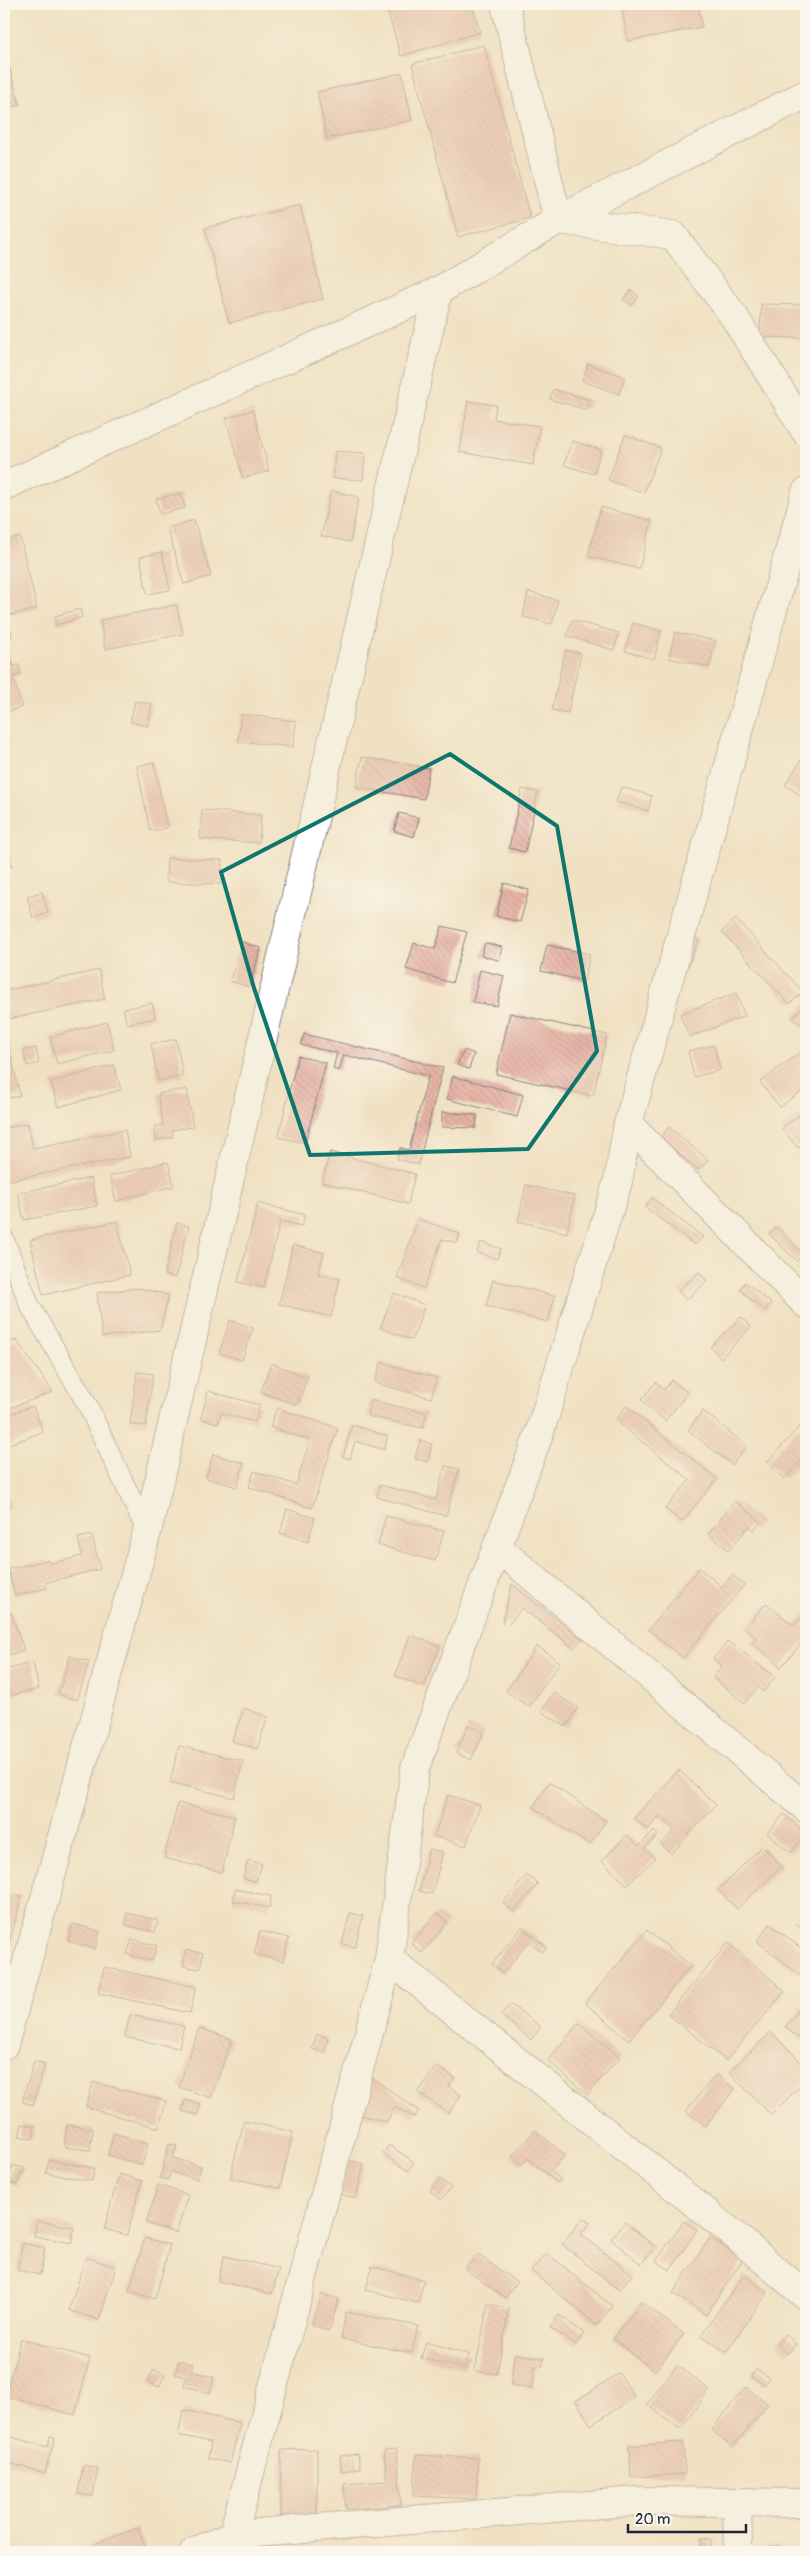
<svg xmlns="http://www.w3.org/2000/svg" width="810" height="2556" font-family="Pangolin,sans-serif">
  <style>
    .building { fill: url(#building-back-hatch) }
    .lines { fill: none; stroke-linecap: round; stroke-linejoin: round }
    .lane-casing { stroke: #89827f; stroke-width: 21 }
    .street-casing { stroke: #89827f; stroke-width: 30 }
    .lane { stroke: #fff; stroke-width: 19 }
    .street { stroke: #fff; stroke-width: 28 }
    .marked { fill: none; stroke: #0f766e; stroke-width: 4; stroke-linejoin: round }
  </style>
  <defs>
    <pattern id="building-back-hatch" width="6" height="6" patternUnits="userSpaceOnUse" patternTransform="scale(1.25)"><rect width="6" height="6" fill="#e6b3a5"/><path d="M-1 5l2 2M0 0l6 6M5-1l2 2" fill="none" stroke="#c59a8f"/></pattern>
  </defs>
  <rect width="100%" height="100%" fill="#fbf7ec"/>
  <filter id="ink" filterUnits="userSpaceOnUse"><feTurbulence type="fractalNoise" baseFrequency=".02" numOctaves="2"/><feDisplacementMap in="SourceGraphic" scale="10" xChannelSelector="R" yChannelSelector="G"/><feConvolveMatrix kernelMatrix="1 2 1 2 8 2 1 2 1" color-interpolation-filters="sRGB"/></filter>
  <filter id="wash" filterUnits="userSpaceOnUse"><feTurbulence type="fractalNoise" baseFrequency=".0096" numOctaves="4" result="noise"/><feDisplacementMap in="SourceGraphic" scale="20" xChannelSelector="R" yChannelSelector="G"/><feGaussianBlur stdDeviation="1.12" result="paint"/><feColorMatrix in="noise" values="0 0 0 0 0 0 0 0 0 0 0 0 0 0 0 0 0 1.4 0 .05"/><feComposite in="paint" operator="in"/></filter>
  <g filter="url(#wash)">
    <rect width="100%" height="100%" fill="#f0e1c3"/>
    <g id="blocks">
      <!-- building -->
      <g class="building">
        <path d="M385 4H472L480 32 401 56Z"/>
        <path d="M621 4H698L702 27 628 41Z"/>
        <path d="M484 45 530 218 458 237 412 64Z"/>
        <path d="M4 48 20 105 4 109Z"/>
        <path d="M402 73 412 120 327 139 317 92Z"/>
        <path d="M300 205 323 299 229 323 205 228Z"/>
        <path d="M631 290 639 296 632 306 623 299Z"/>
        <path d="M761 304 806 305V338L760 337Z"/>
        <path d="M588 364 625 377 619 394 582 381Z"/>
        <path d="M553 389 590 400 587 410 550 399Z"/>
        <path d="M468 401 496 405 494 419 540 426 533 465 460 452Z"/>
        <path d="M253 410 269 471 243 478 226 418Z"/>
        <path d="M625 435 661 448 644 493 608 480Z"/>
        <path d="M572 441 601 450 594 474 564 465Z"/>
        <path d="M335 451 365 453 363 480 333 478Z"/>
        <path d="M331 491 359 497 350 542 321 536Z"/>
        <path d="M181 493 185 508 160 514 156 499Z"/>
        <path d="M601 507 652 521 639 569 588 556Z"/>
        <path d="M194 520 211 576 184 584 167 528Z"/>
        <path d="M20 537 37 609 11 615 4 586V540Z"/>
        <path d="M162 552 170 590 147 594 140 557Z"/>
        <path d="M528 592 558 600 552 624 523 617Z"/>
        <path d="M176 605 183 634 105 649 100 620Z"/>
        <path d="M80 609 82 617 57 625 55 616Z"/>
        <path d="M572 620 619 633 614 650 567 636Z"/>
        <path d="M633 623 661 631 654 659 625 651Z"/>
        <path d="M9 628 12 637 5 639 13 666 19 665 21 674 13 677 22 707 4 713V630Z"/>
        <path d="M675 632 716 641 709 667 669 658Z"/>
        <path d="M565 650 581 653 568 713 552 710Z"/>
        <path d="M135 701 152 704 148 726 130 722Z"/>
        <path d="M241 714 296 721 293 747 238 741Z"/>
        <path d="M362 757 429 768 424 799 356 787Z"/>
        <path d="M801 760 806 764V799L785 785Z"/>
        <path d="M154 762 167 828 150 831 137 766Z"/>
        <path d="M621 787 652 796 648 811 616 802Z"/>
        <path d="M522 789 538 792 525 852 509 848Z"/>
        <path d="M202 810 261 815 259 843 200 839Z"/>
        <path d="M399 813 419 818 414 837 394 831Z"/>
        <path d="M4 842H6L12 866 4 868Z"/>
        <path d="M167 858 222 860 221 884 166 882Z"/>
        <path d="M504 883 529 890 520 922 496 916Z"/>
        <path d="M42 892 48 913 33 918 27 896Z"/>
        <path d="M736 919 803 992 789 1004 722 932Z"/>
        <path d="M442 926 467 932 452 983 406 969 414 943 435 949Z"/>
        <path d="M689 935 699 940 684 974Z"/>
        <path d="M242 942 261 948 249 987 230 981Z"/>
        <path d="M485 943 502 947 499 960 481 956Z"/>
        <path d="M547 945 590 954 584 981 541 971Z"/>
        <path d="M99 970 105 999 4 1020V991Z"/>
        <path d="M480 970 504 976 497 1006 473 1002Z"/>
        <path d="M736 993 745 1016 689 1037 680 1014Z"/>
        <path d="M152 1003 155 1018 127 1024 123 1009Z"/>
        <path d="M806 1003V1029L793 1018Z"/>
        <path d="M510 1013 607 1035 593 1096 496 1074Z"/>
        <path d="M107 1022 114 1050 57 1064 50 1037Z"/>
        <path d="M304 1034 443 1068 418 1165 397 1159 400 1148 409 1150 428 1076 344 1055 339 1071 333 1069 337 1053 301 1045Z"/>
        <path d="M7 1037 20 1096 4 1099V1038Z"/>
        <path d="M176 1039 183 1076 158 1081 151 1044Z"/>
        <path d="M714 1045 720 1070 694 1077 688 1051Z"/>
        <path d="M36 1048 39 1063 27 1066 23 1050Z"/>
        <path d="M464 1050 474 1054 469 1069 457 1065Z"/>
        <path d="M803 1050 806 1053V1088L780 1107 760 1082Z"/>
        <path d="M298 1056 326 1063 305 1143 278 1137Z"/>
        <path d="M114 1065 121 1090 58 1107 51 1082Z"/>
        <path d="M453 1076 523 1095 517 1117 447 1099Z"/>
        <path d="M187 1089 193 1127 172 1130 173 1137 156 1140 154 1127 163 1125 158 1094Z"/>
        <path d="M806 1110V1142L798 1148 782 1128Z"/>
        <path d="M442 1112 477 1115 476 1128 442 1127Z"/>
        <path d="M28 1123 33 1148 125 1130 130 1157 6 1181 4 1169V1128Z"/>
        <path d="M669 1127 708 1160 699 1170 660 1138Z"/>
        <path d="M330 1152 415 1174 408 1204 322 1182Z"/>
        <path d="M168 1162 174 1186 116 1201 110 1176Z"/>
        <path d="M91 1178 97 1206 24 1220 18 1193Z"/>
        <path d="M526 1185 575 1196 567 1233 518 1221Z"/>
        <path d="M652 1198 703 1237 695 1245 645 1207Z"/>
        <path d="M258 1203 305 1215 302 1226 280 1221 264 1288 238 1282Z"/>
        <path d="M418 1219 460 1234 457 1243 442 1239 424 1288 397 1278Z"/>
        <path d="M117 1221 130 1275 43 1295 30 1240Z"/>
        <path d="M177 1223 189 1226 175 1278 164 1275Z"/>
        <path d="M777 1227 803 1254 797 1261 769 1234Z"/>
        <path d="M481 1242 501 1249 497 1259 477 1252Z"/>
        <path d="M293 1245 324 1253 318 1274 340 1279 331 1317 279 1304Z"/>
        <path d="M699 1272 707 1281 686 1300 678 1291Z"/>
        <path d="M493 1280 555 1296 548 1322 486 1306Z"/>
        <path d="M745 1282 771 1303 765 1311 740 1290Z"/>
        <path d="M138 1288 169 1295 160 1330 102 1337 97 1293Z"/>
        <path d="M394 1293 425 1305 412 1340 380 1328Z"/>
        <path d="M741 1317 751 1327 721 1358 710 1347Z"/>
        <path d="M230 1320 253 1328 242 1360 219 1353Z"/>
        <path d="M16 1340 53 1392 4 1410V1344Z"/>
        <path d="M381 1362 437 1378 431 1398 375 1383Z"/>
        <path d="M271 1363 308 1377 297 1405 261 1392Z"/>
        <path d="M137 1372 153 1374 146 1426 130 1424Z"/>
        <path d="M672 1380 688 1393 665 1421 641 1400 656 1382 664 1390Z"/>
        <path d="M208 1391 260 1405 255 1422 221 1413 218 1423 201 1419Z"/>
        <path d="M370 1400 427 1413 423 1428 367 1416Z"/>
        <path d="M33 1406 43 1432 4 1446V1416Z"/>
        <path d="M626 1406 717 1479 682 1522 665 1509 690 1480 615 1420Z"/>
        <path d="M277 1408 338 1428 312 1508 249 1487 254 1471 296 1485 310 1440 270 1427Z"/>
        <path d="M703 1411 747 1446 732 1465 688 1430Z"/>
        <path d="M803 1423 806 1425V1456L784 1479 767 1462Z"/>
        <path d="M352 1425 388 1436 384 1450 355 1441 350 1459 343 1457Z"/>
        <path d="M420 1440 432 1444 428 1462 415 1459Z"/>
        <path d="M213 1454 244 1463 237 1487 206 1478Z"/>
        <path d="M445 1466 459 1469 446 1516 377 1497 380 1485 436 1500Z"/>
        <path d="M6 1493 10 1507 4 1509V1494Z"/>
        <path d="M735 1501 761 1522 754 1530 749 1526 729 1550 708 1534Z"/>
        <path d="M287 1509 315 1518 308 1542 280 1533Z"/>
        <path d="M386 1516 444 1531 435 1561 378 1545Z"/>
        <path d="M92 1535 100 1569 45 1583 47 1588 15 1596 8 1569 48 1560 49 1564 82 1556 78 1538Z"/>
        <path d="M699 1568 722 1587 732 1575 744 1585 683 1658 648 1630Z"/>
        <path d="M512 1584 582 1639 574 1648 522 1608 509 1624 502 1623Z"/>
        <path d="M766 1603 794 1626 806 1612V1638L781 1667 752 1643 756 1638 745 1628Z"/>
        <path d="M11 1612 24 1650 4 1657V1614Z"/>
        <path d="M410 1635 440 1646 424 1687 395 1676Z"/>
        <path d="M728 1641 775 1677 764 1692 758 1687 745 1703 713 1678 722 1665 713 1659Z"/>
        <path d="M537 1646 560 1662 529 1707 506 1691Z"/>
        <path d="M70 1656 89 1662 77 1700 58 1694Z"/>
        <path d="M33 1663 39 1689 7 1696 4 1670Z"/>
        <path d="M553 1693 578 1708 566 1727 541 1711Z"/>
        <path d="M244 1708 268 1717 257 1749 232 1741Z"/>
        <path d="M468 1725 484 1732 471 1760 456 1753Z"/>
        <path d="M179 1746 243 1761 234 1798 170 1782Z"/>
        <path d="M679 1770 716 1805 671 1854 661 1844 675 1830 660 1816 647 1830 634 1818Z"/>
        <path d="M549 1782 606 1821 589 1845 533 1807Z"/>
        <path d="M448 1795 480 1805 466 1846 434 1836Z"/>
        <path d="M178 1803 235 1816 222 1872 164 1858Z"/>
        <path d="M784 1814 806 1833 791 1853 767 1833Z"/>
        <path d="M654 1831 658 1835 645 1848 655 1858 627 1885 602 1861 627 1835 639 1846Z"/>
        <path d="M762 1846 782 1866 737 1909 718 1890Z"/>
        <path d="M429 1849 443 1852 432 1894 419 1891Z"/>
        <path d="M248 1860 262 1864 256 1882 243 1878Z"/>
        <path d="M527 1875 538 1884 514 1912 503 1903Z"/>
        <path d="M235 1889 271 1896 269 1908 233 1901Z"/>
        <path d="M22 1895 8 1948H4V1896Z"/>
        <path d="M127 1913 158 1920 155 1932 125 1925Z"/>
        <path d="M350 1913 363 1916 355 1947 342 1944Z"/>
        <path d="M437 1913 448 1922 422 1953 411 1943Z"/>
        <path d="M806 1913V1933L796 1923Z"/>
        <path d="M73 1924 100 1931 95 1949 68 1941Z"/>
        <path d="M770 1924 806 1952V1969L801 1976 757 1941Z"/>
        <path d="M522 1927 547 1947 542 1952 529 1941 503 1974 492 1964Z"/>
        <path d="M647 1930 691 1966 629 2040 585 2003Z"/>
        <path d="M260 1931 289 1938 283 1961 254 1954Z"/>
        <path d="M132 1939 157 1946 152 1961 127 1954Z"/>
        <path d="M728 1943 785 1991 726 2061 668 2014Z"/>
        <path d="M186 1950 203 1953 200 1969 183 1966Z"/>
        <path d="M104 1967 196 1987 190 2013 98 1993Z"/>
        <path d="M806 2001V2044L785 2027Z"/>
        <path d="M510 2004 541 2027 531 2040 501 2015Z"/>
        <path d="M130 2015 184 2026 179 2048 125 2037Z"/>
        <path d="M579 2023 620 2057 587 2095 548 2060Z"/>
        <path d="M199 2028 232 2039 211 2098 179 2087Z"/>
        <path d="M771 2032 806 2067V2080L771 2115 729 2072Z"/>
        <path d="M317 2034 328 2038 324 2053 312 2049Z"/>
        <path d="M34 2061 45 2064 33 2105 22 2102Z"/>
        <path d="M436 2066 455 2078 449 2086 461 2095 449 2113 418 2093Z"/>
        <path d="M716 2074 735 2089 705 2126 686 2111Z"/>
        <path d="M372 2078 419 2111 414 2117 394 2107 387 2122 361 2115Z"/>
        <path d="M93 2082 166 2101 159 2128 86 2107Z"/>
        <path d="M185 2100 201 2104 197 2115 182 2111Z"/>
        <path d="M244 2121 293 2132 280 2188 230 2178Z"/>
        <path d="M22 2124 35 2126 33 2139 19 2136Z"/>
        <path d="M67 2125 93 2129 90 2150 64 2147Z"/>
        <path d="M535 2130 565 2155 551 2171 561 2179 557 2183 528 2158 522 2165 512 2156Z"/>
        <path d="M114 2133 148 2143 142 2165 108 2155Z"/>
        <path d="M169 2144 177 2146 173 2158 201 2166 197 2179 171 2172 168 2180 160 2178Z"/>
        <path d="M389 2145 414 2162 408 2171 383 2154Z"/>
        <path d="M49 2160 94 2168 92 2181 46 2173Z"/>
        <path d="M348 2160 364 2164 356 2198 339 2194Z"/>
        <path d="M13 2165 24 2168 17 2185 8 2182Z"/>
        <path d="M119 2174 142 2181 127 2235 104 2229Z"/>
        <path d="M440 2179 451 2188 441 2200 430 2191Z"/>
        <path d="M158 2185 188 2195 176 2233 146 2223Z"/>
        <path d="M583 2218 590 2223 581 2234 632 2275 619 2290 562 2244Z"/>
        <path d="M37 2221 74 2227 72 2243 34 2236Z"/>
        <path d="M684 2221 697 2230 670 2270 656 2261Z"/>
        <path d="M625 2222 655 2247 641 2264 611 2239Z"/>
        <path d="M145 2238 170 2245 155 2299 129 2291Z"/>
        <path d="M710 2238 743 2259 706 2315 673 2293Z"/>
        <path d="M23 2243 45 2248 40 2275 17 2270Z"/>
        <path d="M547 2253 612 2306 597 2325 531 2271Z"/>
        <path d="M477 2254 517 2282 505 2298 465 2269Z"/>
        <path d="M224 2256 279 2269 272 2294 218 2281Z"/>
        <path d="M86 2257 116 2267 99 2320 69 2310Z"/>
        <path d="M372 2266 424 2280 418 2303 366 2290Z"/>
        <path d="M744 2275 768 2292 726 2352 701 2335Z"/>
        <path d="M322 2294 339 2299 329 2331 312 2325Z"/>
        <path d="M641 2302 684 2334 655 2371 613 2339Z"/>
        <path d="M488 2304 509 2308 497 2374 475 2371Z"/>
        <path d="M346 2312 418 2326 412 2353 341 2339Z"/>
        <path d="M559 2315 584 2333 576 2345 550 2327Z"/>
        <path d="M786 2334 796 2344 787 2354 777 2343Z"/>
        <path d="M21 2339 90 2358 75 2415 5 2396Z"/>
        <path d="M426 2342 469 2354 465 2369 421 2358Z"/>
        <path d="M514 2354 544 2358 542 2366H535L533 2388 511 2385Z"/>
        <path d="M179 2360 193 2364 191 2371 214 2377 210 2393 184 2386 186 2377 175 2374Z"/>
        <path d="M677 2365 709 2390 680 2429 647 2404Z"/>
        <path d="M154 2369 165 2374 159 2387 148 2382Z"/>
        <path d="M757 2369 769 2378 764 2385 751 2376Z"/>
        <path d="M619 2373 635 2397 591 2425 576 2401Z"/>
        <path d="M746 2387 768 2404 733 2447 711 2430Z"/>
        <path d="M184 2410 240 2423 230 2463 208 2458 211 2442 178 2435Z"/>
        <path d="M4 2435 47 2447 50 2436 55 2437 45 2473 4 2462Z"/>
        <path d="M683 2442 685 2474 631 2477 629 2446Z"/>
        <path d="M317 2449V2516H281V2450Z"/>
        <path d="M397 2449 401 2505 346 2509 344 2484 387 2481 384 2450Z"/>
        <path d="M358 2454 360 2469 342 2471 340 2456Z"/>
        <path d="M416 2455 478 2458 476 2499 414 2496Z"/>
        <path d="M83 2465 98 2468 93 2496 78 2494Z"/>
        <path d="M138 2528 147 2552H97L94 2544Z"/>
        <path d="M701 2538 711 2539V2552H702Z"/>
        <path d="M779 2546V2552H768V2547Z"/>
      </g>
    </g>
  </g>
  <g filter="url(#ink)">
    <use href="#blocks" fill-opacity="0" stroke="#89827f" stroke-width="1"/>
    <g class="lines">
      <defs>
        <path id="lane" d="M4 1239 30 1306 87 1404 147 1532"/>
        <g id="street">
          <path d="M505 4 558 220"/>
          <path d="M558 220 673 235 733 315 806 432"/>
          <path d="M4 486 438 291 558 220 806 94"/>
          <path d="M628 1124 806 1304"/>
          <path d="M497 1547 806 1808"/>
          <path d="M389 1959 737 2237 806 2296"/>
          <path d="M4 2045 147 1532 438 291"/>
          <path d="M737 2502 738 2552"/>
          <path d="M233 2535 389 1959 415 1768 540 1431 618 1181 628 1124 806 492"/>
          <path d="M194 2552 233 2535 638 2501 806 2503"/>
        </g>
      </defs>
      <!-- lane casing -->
      <use href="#lane" class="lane-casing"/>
      <!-- street casing -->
      <use href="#street" class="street-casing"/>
      <!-- lane -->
      <use href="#lane" class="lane"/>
      <!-- street -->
      <use href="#street" class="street"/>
    </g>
  </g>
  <!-- marked area -->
  <path d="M0 0H810V2556H0ZM450 754 557 826 597 1051 528 1149 310 1155 254 988 221 872Z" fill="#f0e1c3" fill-opacity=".55" fill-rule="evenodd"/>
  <path class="marked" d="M450 754 557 826 597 1051 528 1149 310 1155 254 988 221 872Z"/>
  <!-- margin -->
  <rect width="810" height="2556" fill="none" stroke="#fbf7ec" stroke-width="20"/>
  <!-- scale -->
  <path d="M628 2524v8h118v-8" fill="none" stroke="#22223b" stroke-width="2.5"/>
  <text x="635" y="2524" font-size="15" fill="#22223b" stroke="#fbf7ec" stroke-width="4" paint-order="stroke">20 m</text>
</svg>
